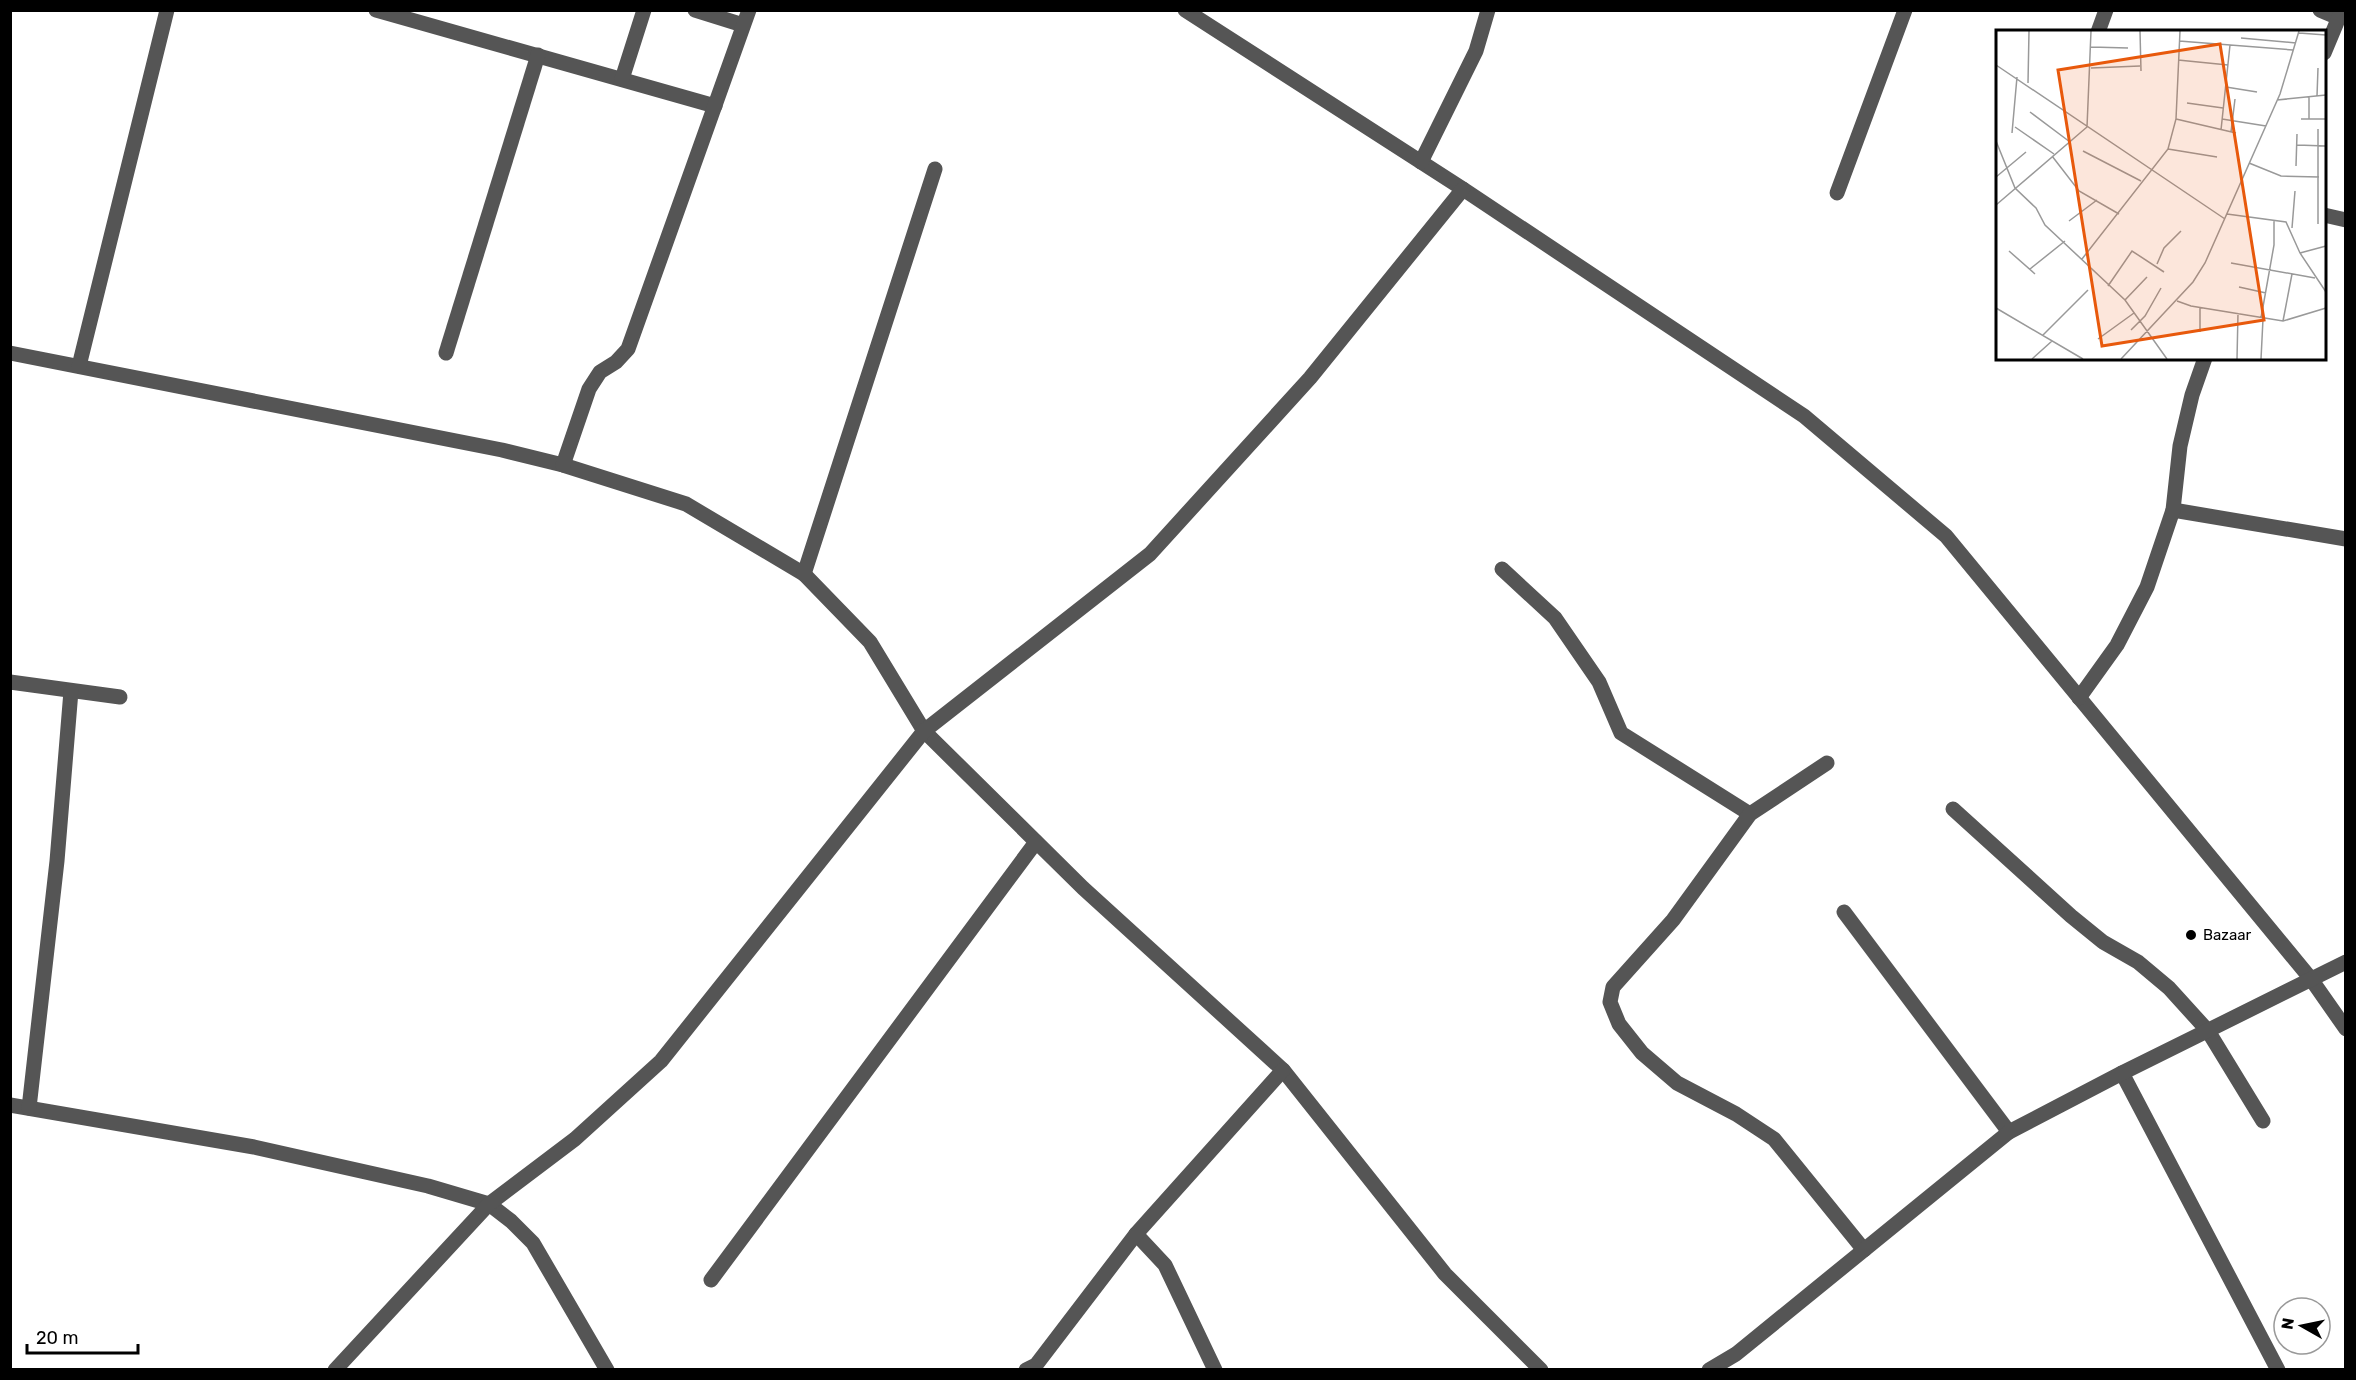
<svg xmlns="http://www.w3.org/2000/svg" width="2356" height="1380" font-family="Rubik,sans-serif">
  <style>
    .lines { fill: none; stroke-linecap: round; stroke-linejoin: round }
    .minor { stroke: #555; stroke-width: 15 }
    .poi-dot { fill: #000; stroke: #fff; stroke-width: 2 }
    .labels { text-anchor: middle; stroke-width: 4.5; stroke-linejoin: round; paint-order: stroke }
    .poi-label { font-size: 15px; fill: #000; stroke: #fff; text-anchor: start }
    .inset-road { fill: none; stroke: #999; stroke-width: 1.5 }
    .view { fill: #e8590c; fill-opacity: 0.15; stroke: #e8590c; stroke-width: 3 }
    .inset-edge { fill: none; stroke: #000; stroke-width: 3 }
  </style>
  <rect width="100%" height="100%" fill="#fff"/>
  <g class="lines">
    <!-- minor -->
    <g class="minor">
      <path d="M376 10 715 106"/>
      <path d="M695 10 743 25"/>
      <path d="M1185 10 1463 189 1804 416 1946 536 2311 979 2346 1029"/>
      <path d="M2320 10 2339 18"/>
      <path d="M2098 32 2106 10"/>
      <path d="M2324 53 2342 10"/>
      <path d="M622 79 644 10"/>
      <path d="M1421 162 1476 51 1488 10"/>
      <path d="M1837 193 1905 10"/>
      <path d="M2324 215 2346 220"/>
      <path d="M10 353 502 450 563 465 686 504 804 574 870 642 924 731 1083 888 1283 1070 1445 1274 1541 1370"/>
      <path d="M446 353 538 55"/>
      <path d="M79 366 167 10"/>
      <path d="M563 465 589 389 600 372 616 362 628 349 749 10"/>
      <path d="M2173 510 2346 539"/>
      <path d="M1502 569 1555 618 1599 682 1621 733 1750 814"/>
      <path d="M804 574 935 169"/>
      <path d="M10 682 120 697"/>
      <path d="M2079 698 2117 645 2147 587 2173 510 2180 446 2192 395 2205 358"/>
      <path d="M1827 763 1750 814 1673 920 1613 987 1610 1002 1619 1024 1642 1053 1677 1083 1736 1114 1774 1139 1864 1250"/>
      <path d="M1953 809 2071 916 2103 942 2138 962 2169 988 2208 1031 2263 1121"/>
      <path d="M1844 912 2009 1132"/>
      <path d="M2122 1073 2278 1370"/>
      <path d="M10 1105 254 1147 428 1186 489 1204 511 1221 533 1243 607 1370"/>
      <path d="M29 1108 57 861 71 691"/>
      <path d="M1136 1234 1165 1265 1215 1370"/>
      <path d="M711 1280 1036 842"/>
      <path d="M335 1370 489 1204 575 1139 661 1061 924 731 1150 554 1310 378 1463 189"/>
      <path d="M1026 1370 1036 1365 1136 1234 1283 1070"/>
      <path d="M1709 1370 1736 1354 2009 1132 2122 1073 2346 962"/>
    </g>
  </g>
  <!-- markers -->
  <circle class="poi-dot" cx="2191" cy="935" r="6"/>
  <g class="labels">
    <!-- poi labels -->
    <g class="poi-label">
      <text x="2203" y="940">Bazaar</text>
    </g>
  </g>
  <!-- overview -->
  <g transform="translate(1996 30)">
    <rect width="330" height="330" fill="#fff"/>
    <path class="inset-road" d="M144 1 145 41M303 3 330 5M245 8 300 13M183 11 297 20M95 17 132 18M182 30 232 35M0 35 229 189M95 38 144 36M32 53 33 1M230 57 261 62M321 66 322 38M313 67V89M281 70 330 65M191 73 227 78M34 82 74 112M180 89 240 103M226 89 270 96M305 89H330M19 97 58 124M322 99V194M225 100 234 15M235 102 239 69M16 103 21 47M0 111 19 158 40 178 49 195 129 270 171 329M301 115 330 116M172 119 221 127M87 121 145 151M56 126 83 161 123 184M253 133 285 146 323 147M300 136 301 104M0 147 30 122M0 175 91 97 95 1M231 184 290 192 304 223 330 262M73 191 101 170M296 198 299 161M13 221 39 244M304 223 330 216M86 229 172 119 180 89 184 1M235 233 319 248M161 234 168 218 185 201M34 239 69 211M112 256 136 221 168 242M243 257 270 263M129 270 151 247M181 271 195 276 287 291 330 278M0 278 87 329M265 288 278 215V190M287 291 296 244M135 300 149 286 165 258M204 302V278M47 305 92 260M102 309 138 283M36 329 56 311M125 329 197 252 209 233 284 64 303 1M241 329 242 283M265 329 267 289"/>
    <path class="view" d="M224 14 268 290 106 316 62 40Z"/>
    <rect width="330" height="330" class="inset-edge"/>
  </g>
  <!-- border -->
  <rect width="2356" height="1380" fill="none" stroke="#000000" stroke-width="24"/>
  <!-- north arrow -->
  <g transform="translate(2302 1326) rotate(279)"><circle r="28" fill="#ffffff" stroke="#999999" stroke-width="1.5"/>
  <path d="M0-4.5L10 22L0 15L-10 22Z" fill="#000000"/>
  <text y="-9" font-size="16" font-weight="bold" text-anchor="middle" fill="#000000">N</text>
  </g>
  <!-- scale -->
  <path d="M27 1344v9h111v-9" fill="none" stroke="#000000" stroke-width="3"/>
  <text x="36" y="1344" font-size="18" fill="#000000" stroke="#ffffff" stroke-width="4.5" paint-order="stroke">20 m</text>
</svg>
